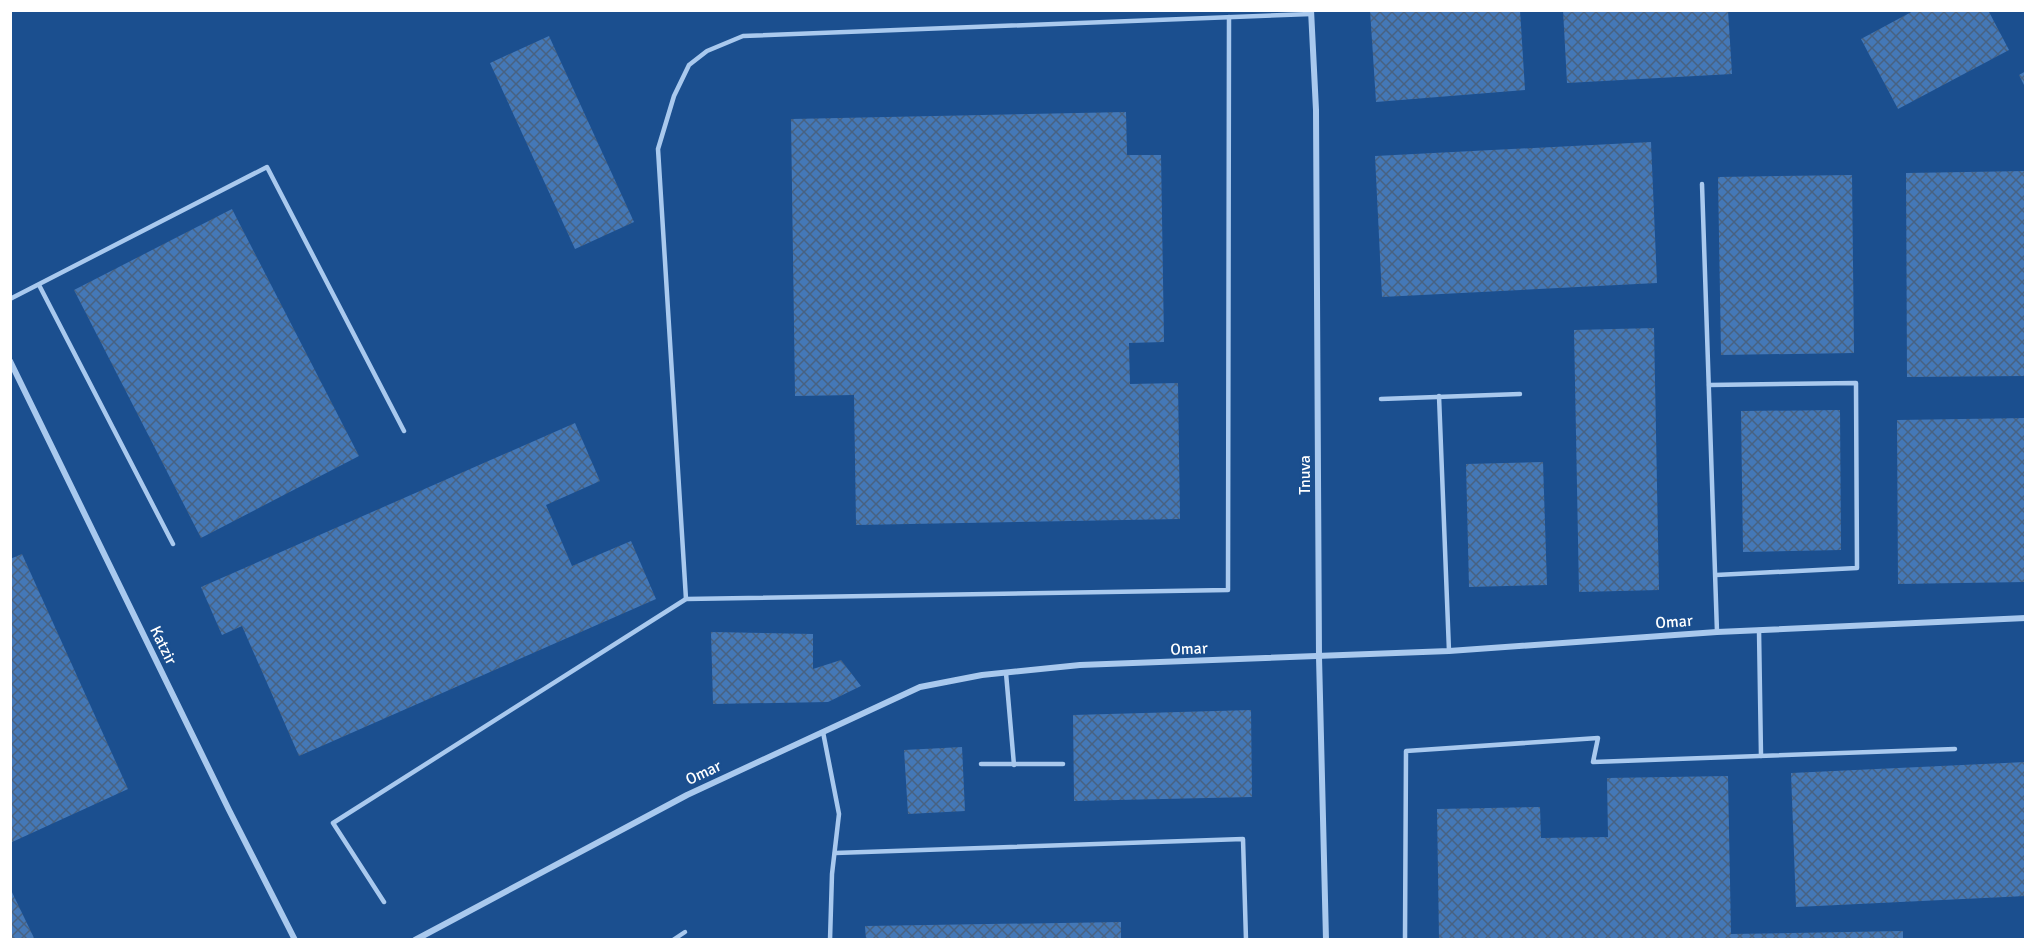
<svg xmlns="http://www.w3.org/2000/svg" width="2036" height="950" font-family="Signika,sans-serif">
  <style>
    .building { fill: url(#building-cross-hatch) }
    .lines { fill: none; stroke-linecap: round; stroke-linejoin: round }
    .service { stroke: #a9c9ee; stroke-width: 4.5 }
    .minor { stroke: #a9c9ee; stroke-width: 6 }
    .labels { text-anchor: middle; stroke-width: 5; stroke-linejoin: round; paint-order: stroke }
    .street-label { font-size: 16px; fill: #fff; stroke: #1b4f8f }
  </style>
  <defs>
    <pattern id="building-cross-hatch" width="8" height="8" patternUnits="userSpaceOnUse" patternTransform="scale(1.5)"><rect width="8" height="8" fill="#4478b7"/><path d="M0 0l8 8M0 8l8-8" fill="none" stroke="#486282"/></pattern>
  </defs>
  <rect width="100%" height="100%" fill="#1b4f8f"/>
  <!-- building -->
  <g class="building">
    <path d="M1370 10H1520L1525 90 1376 102Z"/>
    <path d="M1563 10H1728L1732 74 1567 83Z"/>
    <path d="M1915 10H1988L2009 50 1898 109 1861 39Z"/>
    <path d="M549 36 634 222 575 249 490 63Z"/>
    <path d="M2026 71V89L2019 75Z"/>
    <path d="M1126 112 1127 155H1161L1164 342 1129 343 1130 384 1178 383 1180 519 856 525 854 395 795 396 791 119Z"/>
    <path d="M1651 142 1657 283 1382 297 1375 156Z"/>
    <path d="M2026 171V376L1907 377 1906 173Z"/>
    <path d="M1852 175 1854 353 1721 355 1718 177Z"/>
    <path d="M232 209 359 456 201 538 74 290Z"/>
    <path d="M1654 328 1659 590 1579 592 1574 330Z"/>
    <path d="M1840 410 1841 550 1743 552 1741 411Z"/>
    <path d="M2026 418V582L1898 584 1897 420Z"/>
    <path d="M575 423 600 481 546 505 572 566 631 541 656 599 299 756 242 626 222 635 201 587Z"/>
    <path d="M1543 462 1547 585 1469 587 1466 464Z"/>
    <path d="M22 554 128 789 10 843V559Z"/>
    <path d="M711 632 813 634V669L841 660 861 686 828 702 713 704Z"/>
    <path d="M1251 710 1252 797 1074 801 1073 715Z"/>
    <path d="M962 747 965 811 908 814 904 750Z"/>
    <path d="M2026 762V896L1796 907 1791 773Z"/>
    <path d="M1728 776 1731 934 1903 931V940H1439L1437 809 1540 807 1541 838 1608 837 1607 778Z"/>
    <path d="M10 888 35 940H10Z"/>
    <path d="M1121 922V940H866L865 926Z"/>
  </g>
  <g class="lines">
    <!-- service -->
    <g class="service">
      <path d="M1702 184 1717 632"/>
      <path d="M39 285 173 544"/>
      <path d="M10 299 267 167 404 431"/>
      <path d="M1709 385 1856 383 1857 568 1716 575"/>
      <path d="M1439 396 1449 651"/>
      <path d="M1381 399 1520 394"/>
      <path d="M686 599 658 149 674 96 689 65 707 51 743 36 1311 14"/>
      <path d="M1759 630 1761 756"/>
      <path d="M1006 673 1014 765"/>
      <path d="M823 732 839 814 832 874 830 940"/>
      <path d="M981 764H1063"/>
      <path d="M835 853 1243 839 1246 940"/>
      <path d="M384 902 333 823 686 599 1228 590 1229 17"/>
      <path d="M673 940 685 932"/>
      <path d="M1405 940 1406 751 1598 738 1593 762 1955 749"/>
    </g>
    <!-- minor -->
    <g class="minor">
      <path d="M1311 10 1316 110 1319 657 1326 940"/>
      <path d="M10 361 229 810 295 940"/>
      <path d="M415 940 687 795 920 687 982 675 1080 665 1449 651 1717 632 2026 618"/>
    </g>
  </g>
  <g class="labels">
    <!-- street labels -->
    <g class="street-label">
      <text transform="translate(1304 475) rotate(-90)" y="6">Tnuva</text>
      <text transform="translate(1674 621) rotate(-4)" y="6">Omar</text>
      <text transform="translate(164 645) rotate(64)" y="6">Katzir</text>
      <text transform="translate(1189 648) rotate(-2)" y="6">Omar</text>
      <text transform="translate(703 772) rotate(-25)" y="6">Omar</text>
    </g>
  </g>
  <!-- border -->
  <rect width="2036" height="950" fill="none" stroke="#ffffff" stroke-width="24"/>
</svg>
